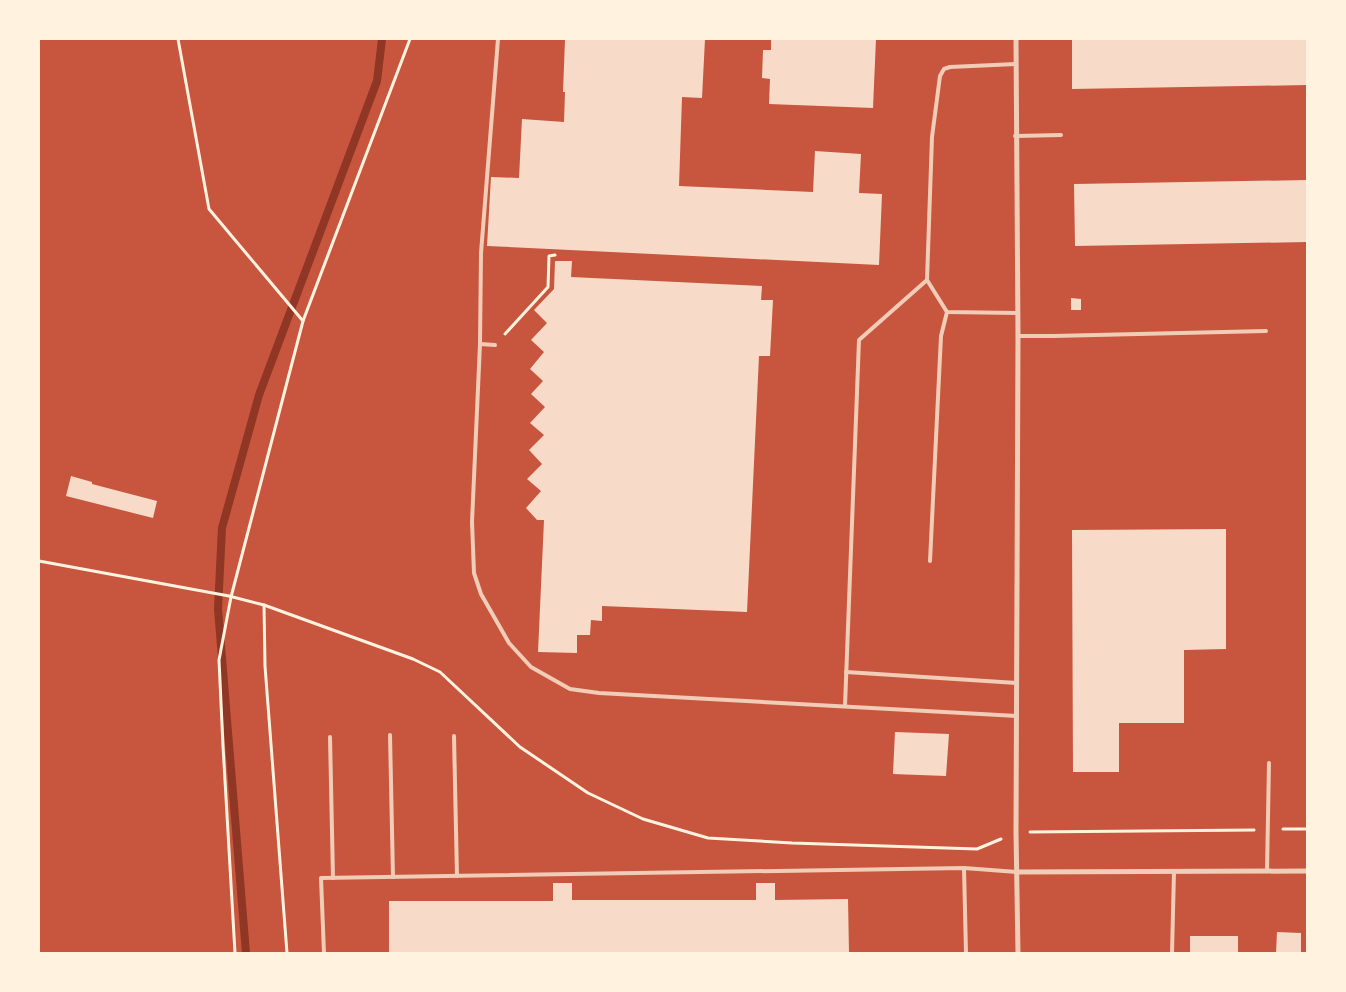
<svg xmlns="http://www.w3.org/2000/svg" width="1346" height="992" font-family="Mulish,sans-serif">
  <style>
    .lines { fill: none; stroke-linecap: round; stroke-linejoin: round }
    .stream { stroke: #8f3625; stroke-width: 8 }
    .building { fill: #f7dbc8 }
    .path { stroke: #fff3e0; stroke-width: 3 }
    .service { stroke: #f1ccb7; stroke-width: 4 }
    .minor { stroke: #f1ccb7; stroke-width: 5 }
  </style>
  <rect width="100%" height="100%" fill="#c8553d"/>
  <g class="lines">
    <!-- stream -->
    <path class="stream" d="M246 953 218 609 222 528 259 395 377 81 382 39"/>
  </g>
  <!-- building -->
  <g class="building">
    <path d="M565 39H705L702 98 682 97 679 186 813 192 815 151 861 154 859 193 882 194 879 265 487 246 491 177 519 178 522 119 564 122 565 92H563Z"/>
    <path d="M771 39H876L873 108 769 104 770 79 762 78 763 50H771Z"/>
    <path d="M1072 39H1307V85L1072 89Z"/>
    <path d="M1307 180V242L1075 246 1074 184Z"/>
    <path d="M555 261H572L571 277 762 286 761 300H773L770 356H759L747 612 602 606V621L591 620 590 635H577V653L538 652 544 520H537L526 508 541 491 527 479 542 464 529 450 544 435 530 423 545 407 531 394 543 381 530 369 544 352 531 340 547 323 534 310 554 289Z"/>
    <path d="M1071 298 1081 299V310H1071Z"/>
    <path d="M71 476 92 482V484L157 501 153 518 66 496Z"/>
    <path d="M1226 529V649L1184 650V723H1119V772H1073L1072 530Z"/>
    <path d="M895 732 949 734 946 776 893 774Z"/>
    <path d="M553 883H572V900H756V883H775V900L848 899 849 953H389V901H553Z"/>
    <path d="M1277 932 1301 933V953H1276Z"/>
    <rect x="1190" y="936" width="48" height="17"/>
  </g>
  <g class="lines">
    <!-- path -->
    <g class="path">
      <path d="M178 39 209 209 303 321"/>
      <path d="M505 334 548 287 549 256 555 255"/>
      <path d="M39 561 229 596 264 605 413 659 440 672 520 747 588 793 643 819 708 838 792 843 977 849 1001 839"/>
      <path d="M264 605 265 666 287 953"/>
      <path d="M1283 829H1307"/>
      <path d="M1030 832 1254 830"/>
      <path d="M235 953 223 746 219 660 231 597 303 321 410 39"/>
    </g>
    <!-- service -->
    <g class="service">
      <path d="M498 39 481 253 480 344 472 522 474 573 481 594 509 643 531 667 570 689 599 693 1017 716"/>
      <path d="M1015 136 1061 135"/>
      <path d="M927 280 947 312 1018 313"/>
      <path d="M1018 336H1053L1266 331"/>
      <path d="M480 344 495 345"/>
      <path d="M930 561 941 336 947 312"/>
      <path d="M846 672 1017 683"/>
      <path d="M845 706 859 340 927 280 932 137 940 76 944 69 950 67 1016 64"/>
      <path d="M390 735 393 877"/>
      <path d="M454 736 457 876"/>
      <path d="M330 737 333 878"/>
      <path d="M964 868 966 953"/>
      <path d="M1267 871 1269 763"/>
      <path d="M324 953 321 878 964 868 1017 872"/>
      <path d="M1172 953 1174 872"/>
    </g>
    <!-- minor -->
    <g class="minor">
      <path d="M1016 39 1018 336 1016 832 1018 953"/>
      <path d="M1017 872 1307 871"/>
    </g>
  </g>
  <!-- border -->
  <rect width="1346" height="992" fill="none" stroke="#fff3e0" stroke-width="80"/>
</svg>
